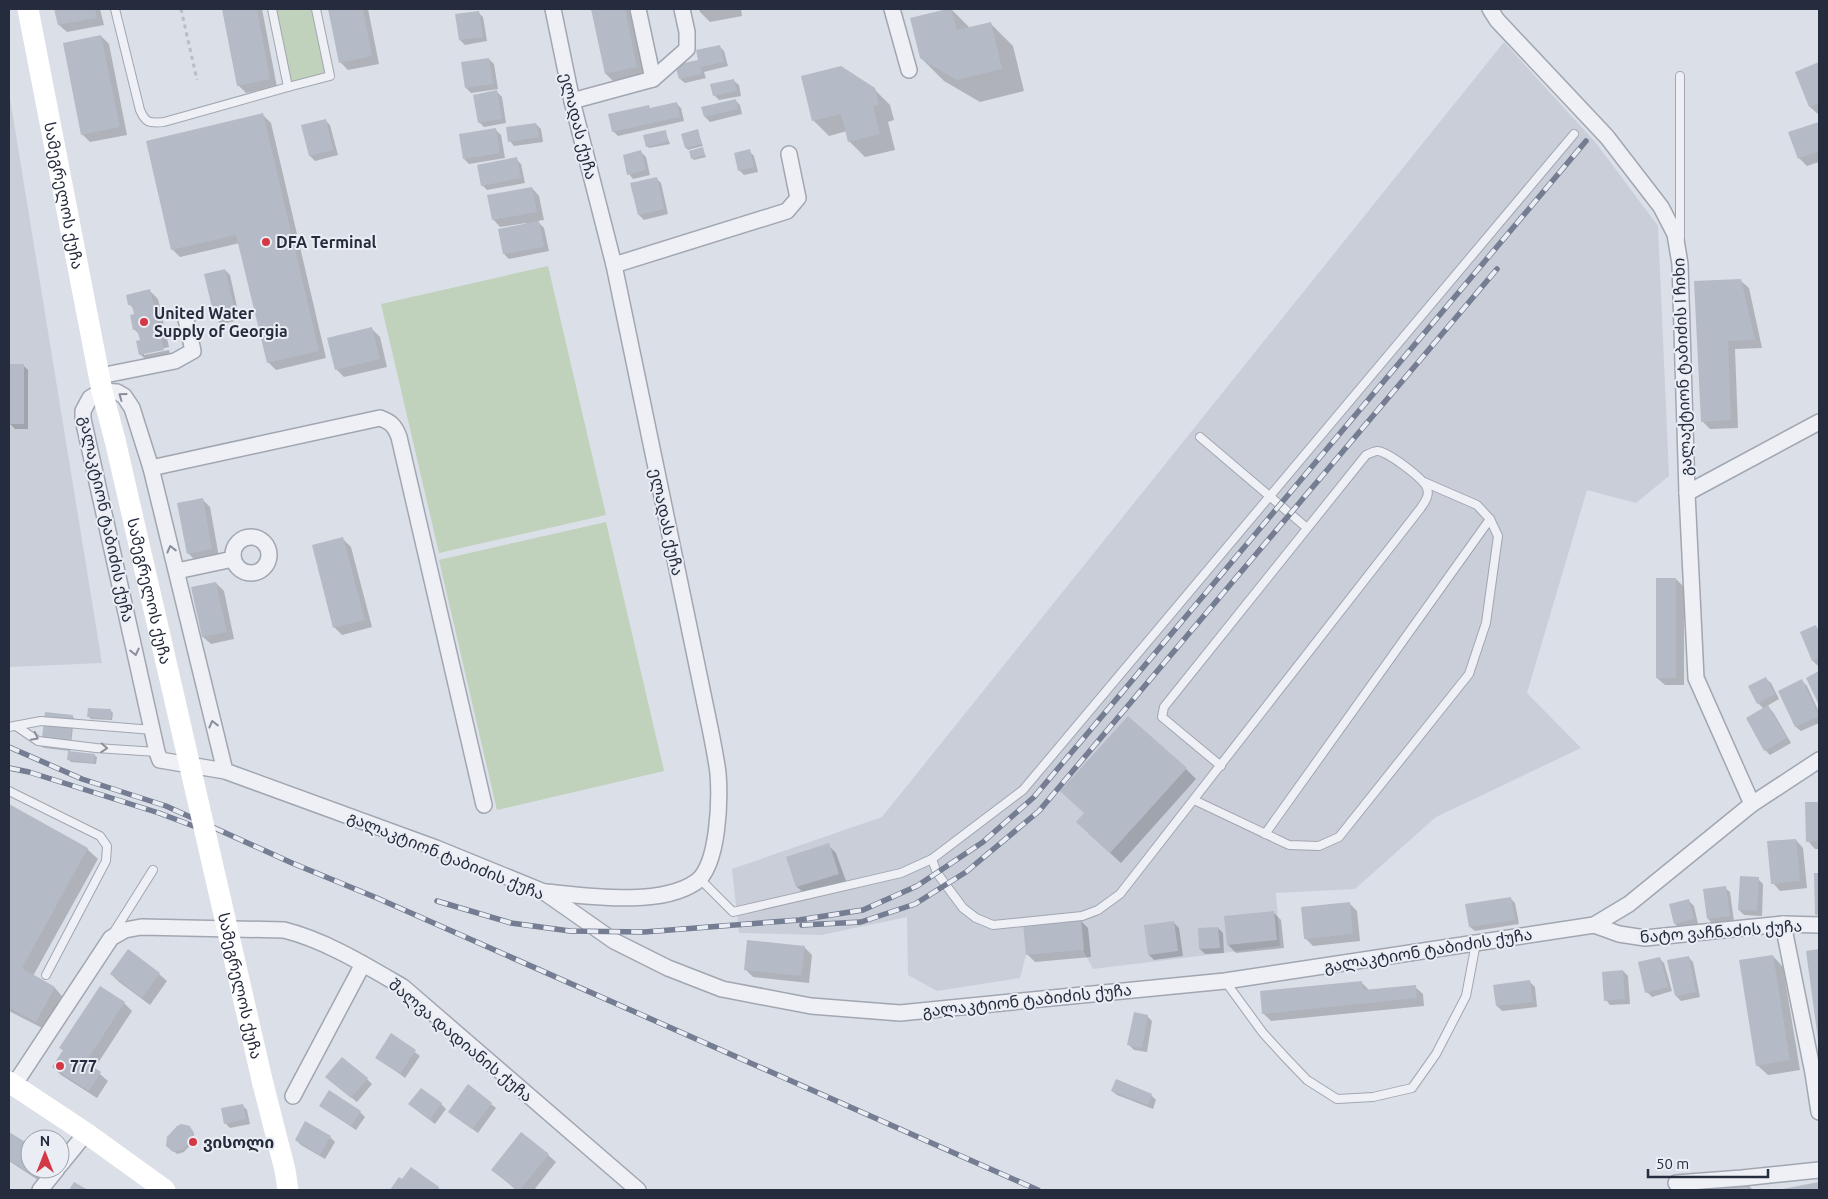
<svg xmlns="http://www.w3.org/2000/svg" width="1828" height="1199" font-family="Ubuntu,'Noto Sans Georgian',sans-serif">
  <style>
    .built { fill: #c9ced9 }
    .green { fill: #c0d1bc }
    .shadow { fill: #0003 }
    .building { fill: #b5bac7 }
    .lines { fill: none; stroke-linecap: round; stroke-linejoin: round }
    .lane-casing { stroke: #a1a6b1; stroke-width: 10 }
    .street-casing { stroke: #a1a6b1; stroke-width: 18 }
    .path { stroke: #babdc5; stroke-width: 3; stroke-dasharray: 4 4; stroke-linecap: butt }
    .lane { stroke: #eef0f5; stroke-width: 8 }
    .street { stroke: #eef0f5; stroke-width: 15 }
    .secondary { stroke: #fff; stroke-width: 21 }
    .rail-casing { stroke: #747d91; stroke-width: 5.5 }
    .rail { stroke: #eaeef4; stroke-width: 4; stroke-dasharray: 11; stroke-linecap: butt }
    .secondary-bridge { stroke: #fff; stroke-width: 21 }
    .oneway { stroke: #8a8e99 }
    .poi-dot { fill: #d43844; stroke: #eaeef4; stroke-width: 2 }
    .labels { text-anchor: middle; stroke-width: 4; stroke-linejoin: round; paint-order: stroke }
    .street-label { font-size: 16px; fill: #252c3d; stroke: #eaeef4 }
    .poi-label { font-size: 16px; font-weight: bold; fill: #252c3d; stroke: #eaeef4; text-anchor: start }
  </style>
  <rect width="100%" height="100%" fill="#dbdfe7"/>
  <!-- built -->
  <g class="built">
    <path d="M1504 42 1596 143 1658 226 1669 476 1636 503 1587 490 1527 693 1581 748 1436 817 1355 889 1276 893 1280 946 1093 969 1083 950 1026 955 1020 978 937 991 908 975 907 917 821 935 739 933 732 869 882 817Z"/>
    <path d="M9 92 102 663 9 667Z"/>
  </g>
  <!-- green -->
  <g class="green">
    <path d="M272 9H316L330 76 288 87Z"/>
    <path d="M548 266 606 515 439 553 381 304Z"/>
    <path d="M606 522 664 771 497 810 439 560Z"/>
  </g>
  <!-- shadow -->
  <g class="shadow">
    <path d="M56 9H100L104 25 67 32 59 25Z"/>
    <path d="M223 9H262L277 87 246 93 238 85Z"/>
    <path d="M330 9H368L379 64 348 70 340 62Z"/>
    <path d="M592 9H632L647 78 616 84 606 74Z"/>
    <path d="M699 9H741L742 16 710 22 700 12Z"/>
    <path d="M951 9 970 28 990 23 1013 46 1024 91 980 102 944 81 921 58Z"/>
    <path d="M478 12 483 17 487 41 465 45 460 40Z"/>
    <path d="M101 36 109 44 127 135 90 142 82 134Z"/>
    <path d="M719 46 724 51 728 66 704 72 706 78 685 83 680 79Z"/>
    <path d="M489 59 494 64 498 89 471 93 466 88Z"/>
    <path d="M1819 63V115L1810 107 1797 72Z"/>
    <path d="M734 81 739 85 741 96 719 100 714 95Z"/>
    <path d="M874 89 890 105 894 120 888 122 895 150 865 157 849 141 847 131 829 136 813 120Z"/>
    <path d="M497 92 502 97 506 123 484 127 479 122Z"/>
    <path d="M735 100 740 105 742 114 710 122 705 117Z"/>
    <path d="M676 103 681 108 684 121 618 136 613 131 651 109Z"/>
    <path d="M263 115 271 123 326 358 276 370 268 362 240 243 180 257 172 249Z"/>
    <path d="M325 120 330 125 338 155 315 161 310 156Z"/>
    <path d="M1819 123V162L1807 166 1799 158 1790 133Z"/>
    <path d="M536 124 541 129 543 142 514 146 510 141Z"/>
    <path d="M496 130 501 135 505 158 469 164 464 159Z"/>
    <path d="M697 131 703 146 688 150 686 148Z"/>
    <path d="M665 132 670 144 649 148 647 146Z"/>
    <path d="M702 149 706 157 694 160 692 158Z"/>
    <path d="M749 151 754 156 758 172 744 175 739 170Z"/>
    <path d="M641 152 646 157 650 175 633 179 629 174Z"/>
    <path d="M516 159 521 164 525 183 487 190 482 185Z"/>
    <path d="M656 178 661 183 668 214 644 220 639 215Z"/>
    <path d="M532 188 539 196 544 220 537 221 544 228 549 251 509 259 504 254 527 225 526 223 500 227 493 219Z"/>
    <path d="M225 270 230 275 240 320 221 324 216 319Z"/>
    <path d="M1741 281 1749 288 1762 348 1735 349 1738 428 1710 429 1702 421Z"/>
    <path d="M150 291 158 299 169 347 144 353V355L169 350 171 357 148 362 140 354 141 341 140 335 134 329 135 310 130 305Z"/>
    <path d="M372 329 380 337 387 367 344 377 336 369Z"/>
    <path d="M23 365 28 370V429H15L10 424Z"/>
    <path d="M202 499 210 507 219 557 196 561 188 553Z"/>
    <path d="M343 539 351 547 372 627 342 635 334 627Z"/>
    <path d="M1676 579 1684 587V685H1665L1657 678Z"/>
    <path d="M216 583 224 591 234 639 211 644 203 637Z"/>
    <path d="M1816 627 1819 630 1818 666 1813 661 1801 633Z"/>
    <path d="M1766 679 1771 683 1779 699 1767 706 1773 712 1791 743 1770 755 1765 750 1764 709 1758 703Z"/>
    <path d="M1802 681 1807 686 1819 712V723L1801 731 1796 727Z"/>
    <path d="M111 711 113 713 112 720 91 719 89 717Z"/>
    <path d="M72 716 74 718 70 753 94 755 97 757 96 764 71 762 69 760 70 751 44 748 42 746Z"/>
    <path d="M1186 769 1196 779 1121 863 1088 833 1086 813Z"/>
    <path d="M1819 803V849H1815L1808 841 1806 804Z"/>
    <path d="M9 806 87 849 98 859 33 976 55 988 62 996 44 1029 9 1011Z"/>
    <path d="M1796 840 1803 848 1807 888 1780 891 1773 883Z"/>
    <path d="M828 845 836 853 846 881 805 894 797 887Z"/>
    <path d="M1816 874H1819V917L1816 914Z"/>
    <path d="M1758 879 1763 884 1762 916 1744 915 1739 910Z"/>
    <path d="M1725 888 1730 892 1734 921 1713 924 1708 919Z"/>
    <path d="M1510 898 1515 903 1519 924 1475 931 1470 927Z"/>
    <path d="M1689 901 1694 906 1698 924 1680 929 1675 924 1671 905Z"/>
    <path d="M1349 903 1357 911 1360 941 1313 946 1305 938Z"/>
    <path d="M1273 912 1281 920 1284 948 1236 953 1228 945Z"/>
    <path d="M1080 920 1088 928 1091 957 1035 962 1027 954Z"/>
    <path d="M1174 923 1179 928 1183 956 1154 960 1149 955Z"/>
    <path d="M1218 928 1223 933 1224 953 1205 954 1200 949Z"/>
    <path d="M804 947 812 955 809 983 753 977 745 969Z"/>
    <path d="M1819 950V1038L1807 952Z"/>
    <path d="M1773 956 1783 967 1800 1070 1768 1075 1757 1065Z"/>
    <path d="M1688 957 1693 962 1700 997 1681 1001 1676 996 1669 961Z"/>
    <path d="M1659 958 1664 963 1672 991 1652 997 1647 992Z"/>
    <path d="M1623 971 1628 976 1630 1004 1610 1005 1606 1000Z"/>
    <path d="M111 974H159L167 981 150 1005 119 982Z"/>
    <path d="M1530 982 1535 987 1537 1007 1502 1011 1497 1006Z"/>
    <path d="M1362 983 1370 991 1415 987 1423 994 1424 1006 1271 1021 1263 1013Z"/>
    <path d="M100 988 124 1003 132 1011 94 1069 108 1081 97 1098 61 1075 53 1067 64 1051 61 1048Z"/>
    <path d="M1147 1016 1152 1021 1147 1052 1134 1050 1129 1045Z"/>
    <path d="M392 1035 420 1056 405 1078 377 1057Z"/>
    <path d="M367 1079 372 1084 357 1102 332 1082Z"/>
    <path d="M1112 1091 1151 1095 1156 1100 1153 1109 1117 1095Z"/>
    <path d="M441 1104 446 1109 435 1124 415 1109Z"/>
    <path d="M491 1104 496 1108 478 1133 454 1116Z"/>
    <path d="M242 1105 247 1110 250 1124 230 1128 225 1123Z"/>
    <path d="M320 1106 360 1112 365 1117 356 1130Z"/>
    <path d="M192 1130 194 1133V1141L184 1152 177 1154 168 1146Z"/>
    <path d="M9 1133 30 1147V1169H58L47 1186 9 1161Z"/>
    <path d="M330 1137 335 1142 325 1159 301 1145 296 1140Z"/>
    <path d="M548 1155 556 1162 534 1190H516L492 1169Z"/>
    <path d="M411 1168 438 1188 441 1190H392L399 1179 402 1181Z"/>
    <path d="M1746 1183 1753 1190H1696Z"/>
  </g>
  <!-- building -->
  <g class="building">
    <path d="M54 9H95L97 18 58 25Z"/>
    <path d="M222 9H257L270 79 237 86Z"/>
    <path d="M328 9H363L372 56 339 63Z"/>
    <path d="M591 9H625L637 67 605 74Z"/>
    <path d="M947 9H951L957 30 991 22 1002 69 957 80 920 58 910 18Z"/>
    <path d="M479 11 483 37 459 40 455 14Z"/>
    <path d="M101 35 120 127 81 135 63 43Z"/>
    <path d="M720 45 724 62 700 67 702 74 679 79 675 65 698 60 696 50Z"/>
    <path d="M489 58 493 84 465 88 461 62Z"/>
    <path d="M1819 62V103L1809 107 1795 72Z"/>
    <path d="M841 66 875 88 879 105 873 106 880 134 848 142 841 114 812 121 801 76Z"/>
    <path d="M734 79 737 91 713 96 710 84Z"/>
    <path d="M497 90 502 119 478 123 473 95Z"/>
    <path d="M736 99 738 109 704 117 701 107Z"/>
    <path d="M677 102 680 117 612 132 608 114 649 105 650 108Z"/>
    <path d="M263 113 319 351 267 363 236 235 171 250 146 141Z"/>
    <path d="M326 119 333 150 309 156 301 125Z"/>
    <path d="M1819 122V151L1798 159 1788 132Z"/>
    <path d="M536 123 539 137 508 142 506 127Z"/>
    <path d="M496 128 500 153 463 159 459 134Z"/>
    <path d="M698 129 702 144 685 148 681 134Z"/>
    <path d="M666 130 668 142 646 147 643 135Z"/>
    <path d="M703 147 705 155 691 159 689 151Z"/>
    <path d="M750 149 754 167 738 171 734 153Z"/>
    <path d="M641 150 646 170 627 175 623 155Z"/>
    <path d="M517 157 521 178 481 186 477 165Z"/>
    <path d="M657 177 664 209 638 215 630 183Z"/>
    <path d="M532 187 537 212 492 220 487 195Z"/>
    <path d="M539 221 544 247 503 254 498 229Z"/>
    <path d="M225 269 236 315 215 320 204 274Z"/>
    <path d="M1741 279 1755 340 1728 341 1731 420 1701 422 1694 281Z"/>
    <path d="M150 289 164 350 139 355 136 341 140 340 137 329 133 330 130 315 134 314 132 305H128L126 295Z"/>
    <path d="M372 327 380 359 335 370 327 338Z"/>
    <rect x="9" y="364" width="15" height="60"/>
    <path d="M203 498 212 549 187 554 177 503Z"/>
    <path d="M343 537 365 620 333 628 312 545Z"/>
    <rect x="1656" y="578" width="20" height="100"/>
    <path d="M216 582 227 632 202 637 191 587Z"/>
    <path d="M1816 625 1819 633V658L1812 661 1800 632Z"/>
    <path d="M1819 671V705L1806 678Z"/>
    <path d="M1766 677 1775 694 1757 704 1748 686Z"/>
    <path d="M1802 679 1819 716 1795 727 1778 691Z"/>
    <path d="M1768 705 1787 738 1764 751 1746 718Z"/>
    <path d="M88 708 111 709V719L87 717Z"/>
    <path d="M45 712 73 715 69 750 41 747Z"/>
    <path d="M1128 716 1187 768 1110 853 1076 822 1084 813 1060 791Z"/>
    <path d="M68 751 95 754 94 763 67 760Z"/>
    <path d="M1805 802H1819V841L1806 842Z"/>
    <path d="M9 804 88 848 22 968 55 987 36 1022 9 1008Z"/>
    <path d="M1796 839 1800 881 1771 884 1767 841Z"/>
    <path d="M829 843 839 874 796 887 786 857Z"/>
    <path d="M1814 873H1819V915H1815Z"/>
    <path d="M1740 876 1759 877 1757 911 1738 910Z"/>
    <path d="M1726 886 1730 916 1707 919 1703 889Z"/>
    <path d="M1511 897 1515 920 1469 927 1465 904Z"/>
    <path d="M1689 899 1694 919 1674 924 1669 904Z"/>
    <path d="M1350 902 1353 934 1304 939 1301 907Z"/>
    <path d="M1274 911 1277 940 1227 945 1224 916Z"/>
    <path d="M1081 919 1084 950 1026 955 1023 924Z"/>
    <path d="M1174 921 1178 951 1148 955 1144 925Z"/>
    <path d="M1218 927 1220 948 1199 949 1198 928Z"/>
    <path d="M747 940 805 946 801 976 744 970Z"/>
    <path d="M128 949 160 973 142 998 110 974Z"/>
    <path d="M1819 949V1039H1818L1806 951Z"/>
    <path d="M1773 955 1790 1060 1756 1066 1739 960Z"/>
    <path d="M1689 956 1696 992 1675 996 1667 960Z"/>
    <path d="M1660 957 1668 987 1645 993 1638 962Z"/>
    <path d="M1623 970 1625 999 1604 1001 1602 972Z"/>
    <path d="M1530 980 1533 1002 1496 1006 1493 985Z"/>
    <path d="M1362 981 1363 990 1416 985 1417 998 1262 1014 1260 991Z"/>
    <path d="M100 986 125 1002 86 1062 101 1072 89 1091 52 1067 63 1050 59 1048Z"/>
    <path d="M1134 1012 1148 1015 1142 1048 1127 1045Z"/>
    <path d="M391 1033 416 1050 400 1074 375 1058Z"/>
    <path d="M342 1057 368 1078 351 1098 325 1077Z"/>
    <path d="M1116 1079 1152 1094 1148 1105 1111 1091Z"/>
    <path d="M468 1084 492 1103 472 1129 448 1112Z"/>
    <path d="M421 1088 442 1103 430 1120 408 1104Z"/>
    <path d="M329 1090 361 1111 351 1126 319 1106Z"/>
    <path d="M243 1104 246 1119 224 1124 221 1108Z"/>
    <path d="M305 1121 331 1136 320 1155 295 1140Z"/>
    <path d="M181 1124 190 1126 194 1134 193 1139 182 1150 173 1152 166 1146 167 1137 177 1126Z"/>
    <path d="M9 1132 30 1145V1169H46L39 1179 9 1160Z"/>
    <path d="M521 1132 549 1154 520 1190H517L491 1170Z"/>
    <path d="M411 1167 439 1187 437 1190H390L399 1177 402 1179Z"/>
    <path d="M1746 1181 1748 1190H1695V1189Z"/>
    <path d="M74 1182 88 1190H69Z"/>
    <path d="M1819 1182V1190H1782V1189Z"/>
  </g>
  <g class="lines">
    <defs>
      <g id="lane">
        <path d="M115 9 140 110C146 124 150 123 164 122L288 87"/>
        <path d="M272 9 288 87 330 76 316 9"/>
        <path d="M1680 237V76"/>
        <path d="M1200 437 1307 528"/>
        <path d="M16 726 38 741 96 748 157 752"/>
        <path d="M9 727 41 721 153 730"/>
        <path d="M9 791 100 836 107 846 106 861 46 975"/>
        <path d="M1194 800 1289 845 1319 846 1339 837 1469 674 1486 623 1498 536 1490 519 1477 505 1424 482"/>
        <path d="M1265 834 1490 519"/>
        <path d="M932 859 937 873 963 908 976 918 993 925 1082 916 1098 910 1120 894 1420 509C1424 503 1430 496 1427 488 1424 479 1386 450 1377 451 1374 451 1369 454 1366 455L1164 707 1162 717 1221 766"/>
        <path d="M697 881 705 884 733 912 901 873 932 859 1023 790 1574 134"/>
        <path d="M114 932 153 870"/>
        <path d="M1225 981 1263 1033 1285 1057 1307 1080 1337 1099 1373 1097 1412 1088 1436 1054 1466 996 1476 943"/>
      </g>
      <g id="street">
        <path d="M638 9 653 79"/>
        <path d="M892 9 909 70"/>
        <path d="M1490 9 1497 20 1607 137 1661 207 1675 234 1680 264 1687 493 1696 678 1752 804"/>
        <path d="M572 101 653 79 687 49V32L682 9"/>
        <path d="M614 265 787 211 798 198 789 154"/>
        <path d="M100 376 175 361 193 351 186 319"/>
        <path d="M151 468 380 418C391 422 395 426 399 437L484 805"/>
        <path d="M1687 493 1819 422"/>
        <circle cx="251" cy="555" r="18"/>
        <path d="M177 571 233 559"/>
        <path d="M225 771 151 468 132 408 124 396 117 392 102 391 90 398 83 411V419L157 752 160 760 225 771 436 848 544 892 614 941 668 968 722 989 811 1006 900 1013 1225 981 1594 925 1629 904 1752 804 1819 760"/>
        <path d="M546 892C588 896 660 907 696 882 719 865 720 799 718 773 716 758 713 743 710 728L614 265 572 101 553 9"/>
        <path d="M1783 924 1813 1073 1819 1112"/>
        <path d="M1594 925 1619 934 1645 938 1783 924 1819 925"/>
        <path d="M14 1085 111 938 125 930 141 927 284 930C325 940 367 966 403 987L638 1190"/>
        <path d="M293 1096 363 964"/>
        <path d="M60 1165 86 1133"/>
        <path d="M1676 1183 1742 1178 1819 1170"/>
        <path d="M40 1190 57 1169"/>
      </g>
    </defs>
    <!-- lane casing -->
    <use href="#lane" class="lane-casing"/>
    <!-- street casing -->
    <use href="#street" class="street-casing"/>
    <!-- path -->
    <path class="path" d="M181 9 197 80"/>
    <!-- lane -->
    <use href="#lane" class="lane"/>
    <!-- street -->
    <use href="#street" class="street"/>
    <!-- secondary -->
    <g class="secondary">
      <path id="s1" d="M28 9 102 391 115 440"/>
      <path d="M9 1082 86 1133 165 1190"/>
      <path d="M263 1084 285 1170 288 1190"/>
    </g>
    <defs>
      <g id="rail">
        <path d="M9 747 82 779 166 806 292 863 377 898 1038 1190"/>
        <path d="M9 768 29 772 159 813 204 830"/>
        <path d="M437 901 511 923 570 931 644 932 799 920 863 910 917 886 983 842 1034 797 1586 141"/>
        <path d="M802 925 861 922 915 904 966 872 1039 811 1497 269"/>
      </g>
    </defs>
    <!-- rail casing -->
    <use href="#rail" class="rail-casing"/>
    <!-- rail -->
    <use href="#rail" class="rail"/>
    <!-- secondary-bridge -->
    <path class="secondary-bridge" id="s2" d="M115 440 263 1084"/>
  </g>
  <!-- one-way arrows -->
  <defs><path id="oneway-chevron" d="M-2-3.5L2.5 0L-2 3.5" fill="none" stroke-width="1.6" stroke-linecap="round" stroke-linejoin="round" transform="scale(1.25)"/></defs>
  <g class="oneway">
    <use href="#oneway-chevron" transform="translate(122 396) rotate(-144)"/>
    <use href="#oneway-chevron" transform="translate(171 549) rotate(-104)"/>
    <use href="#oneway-chevron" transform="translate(135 652) rotate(77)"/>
    <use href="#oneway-chevron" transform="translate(213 724) rotate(-104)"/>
    <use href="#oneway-chevron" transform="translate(35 737) rotate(27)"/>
    <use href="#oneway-chevron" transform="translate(104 748) rotate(4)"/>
  </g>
  <!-- markers -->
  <g class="poi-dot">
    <circle cx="266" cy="242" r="5"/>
    <circle cx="144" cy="322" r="5"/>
    <circle cx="60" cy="1066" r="5"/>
    <circle cx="193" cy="1142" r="5"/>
  </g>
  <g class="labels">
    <!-- street labels -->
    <g class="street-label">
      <text transform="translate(579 126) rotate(76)" y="6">ელადას ქუჩა</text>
      <text dy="6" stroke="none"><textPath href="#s1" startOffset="190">სამეგრელოს ქუჩა</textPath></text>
      <text transform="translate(1682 367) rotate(-92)" y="6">გალაქტიონ ტაბიძის I ჩიხი</text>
      <text transform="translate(107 519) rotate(78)" y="6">გალაკტიონ ტაბიძის ქუჩა</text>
      <text transform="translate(667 522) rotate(78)" y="6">ელადას ქუჩა</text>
      <text dy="6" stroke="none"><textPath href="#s2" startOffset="155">სამეგრელოს ქუჩა</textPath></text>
      <text transform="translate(446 855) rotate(22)" y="6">გალაკტიონ ტაბიძის ქუჩა</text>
      <text transform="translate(1721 931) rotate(-4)" y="6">ნატო ვაჩნაძის ქუჩა</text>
      <text transform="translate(1428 950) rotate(-9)" y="6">გალაკტიონ ტაბიძის ქუჩა</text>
      <text dy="6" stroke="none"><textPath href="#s2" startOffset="560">სამეგრელოს ქუჩა</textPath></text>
      <text transform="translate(1027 1000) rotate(-6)" y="6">გალაკტიონ ტაბიძის ქუჩა</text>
      <text transform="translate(461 1040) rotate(40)" y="6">შალვა დადიანის ქუჩა</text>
    </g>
    <!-- poi labels -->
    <g class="poi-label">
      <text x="276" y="248">DFA Terminal</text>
      <text x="154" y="319">United Water<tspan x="154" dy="18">Supply of Georgia</tspan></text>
      <text x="70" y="1072">777</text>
      <text x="203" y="1148">ვისოლი</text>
    </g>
  </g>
  <!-- border -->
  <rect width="1828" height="1199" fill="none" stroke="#252c3d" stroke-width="20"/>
  <!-- north arrow -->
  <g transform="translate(45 1154)"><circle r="24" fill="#eaeef4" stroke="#9ba0ab"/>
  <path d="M0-4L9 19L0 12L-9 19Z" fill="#d43844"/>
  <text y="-8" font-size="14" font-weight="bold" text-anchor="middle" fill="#252c3d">N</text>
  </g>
  <!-- scale -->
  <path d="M1648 1169v8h120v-8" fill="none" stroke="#252c3d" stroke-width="2.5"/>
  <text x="1656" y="1169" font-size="15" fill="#252c3d" stroke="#eaeef4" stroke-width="4" paint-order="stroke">50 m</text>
</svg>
